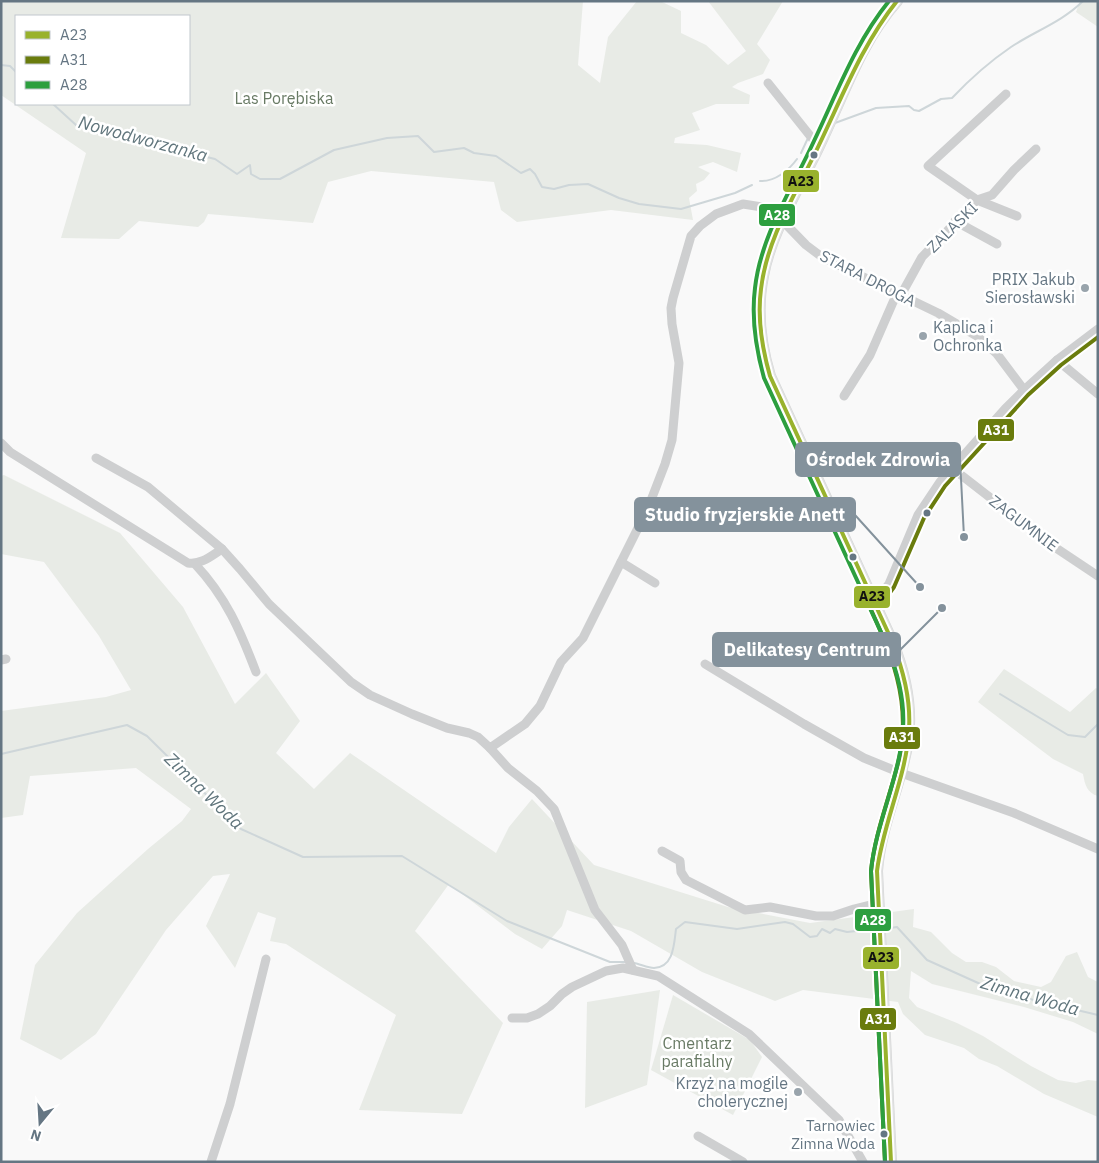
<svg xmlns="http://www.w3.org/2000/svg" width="1099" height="1163" font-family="'IBM Plex Sans',sans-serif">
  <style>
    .green { fill: #e8ebe6; fill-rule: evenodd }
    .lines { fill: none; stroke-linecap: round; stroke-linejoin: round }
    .stream { stroke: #ced6d9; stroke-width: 2 }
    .major-casing { stroke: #d5d6d7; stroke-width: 12 }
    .minor { stroke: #cecfd0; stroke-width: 9 }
    .major { stroke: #e1e2e2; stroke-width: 11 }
    .bus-1-casing { stroke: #fff; stroke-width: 8 }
    .bus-2-casing { stroke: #fff; stroke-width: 8 }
    .bus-3-casing { stroke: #fff; stroke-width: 8 }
    .bus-1 { stroke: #99b22d; stroke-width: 4 }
    .bus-2 { stroke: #6a7c0d; stroke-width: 4 }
    .bus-3 { stroke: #2d9f3f; stroke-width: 4 }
    .bus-dot { fill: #657683; stroke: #fff; stroke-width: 2 }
    .poi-dot { fill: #99a4ac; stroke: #fff; stroke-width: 2 }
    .labels { text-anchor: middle; stroke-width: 5; stroke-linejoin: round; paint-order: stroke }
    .bus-label { font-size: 15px; fill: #657683; stroke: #fff; text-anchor: end }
    .park-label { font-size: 16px; fill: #687a64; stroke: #fff }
    .street-label { font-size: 16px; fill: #657683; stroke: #fff }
    .poi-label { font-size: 16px; fill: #657683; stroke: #fff; text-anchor: end }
    .water-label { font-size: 18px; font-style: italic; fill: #60757c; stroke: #fff }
    .leader { fill: none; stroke: #84929c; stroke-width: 2 }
    .callout-dot { fill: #84929c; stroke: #fff; stroke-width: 2 }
    .callout { fill: #84929c; stroke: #84929c; stroke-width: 2 }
    .callout-label { font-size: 18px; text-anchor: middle; font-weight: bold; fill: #fff }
    .line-badge { stroke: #fff; stroke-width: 2 }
    .badge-label { font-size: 14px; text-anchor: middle; font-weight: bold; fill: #fff }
    .pale-badge-label { font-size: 14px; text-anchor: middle; font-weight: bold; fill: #111 }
  </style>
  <rect width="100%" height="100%" fill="#f9f9f9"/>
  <!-- green -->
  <g class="green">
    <path d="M1 1H583L578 65 600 83 608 37 637 1H660L681 11V33L706 45 728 65 746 51 708 1H783L757 44 770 60 763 74 738 83 732 87 750 95 749 104H716L692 113 700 130 675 138 674 143 707 145 741 153 737 172 713 162 698 167 710 173 704 180 696 184 697 191 689 198 693 220 611 210 517 222 501 210 494 182 371 171 328 182 313 223 208 214 204 222 198 227 139 221 119 239 61 238 86 153 1 95ZM189 16V104H16V16Z"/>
    <path d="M1080 1H1098V27L1076 12Z"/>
    <path d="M4 475 120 533 183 607 235 704 266 673 300 721 276 753 314 789 350 753 496 853 509 827 532 799 594 865 728 907 810 923 914 909 913 927 931 932 952 953 966 962H982L996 967 1014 981 1041 987 1051 982 1066 956 1077 952 1088 977 1098 982V1034L1073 1022 1024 1007 932 984 911 971 909 998 917 1007 957 1023 983 1036 1031 1066 1058 1080 1076 1083 1088 1080 1098 1081V1117L1044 1094 997 1066 979 1059 964 1048 925 1035 903 1014 898 1002 803 990 775 1001 702 972 631 931 567 910 562 926 542 949 515 934 449 884 415 931 503 1023 462 1114 359 1110 396 1015 286 944 270 941 276 918 258 912 235 968 206 926 230 874 213 876 166 930 96 1034 61 1060 20 1039 35 965 77 913 148 849 182 821 191 809 136 768 30 776 23 815 1 818V711L106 697 131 690 99 636 44 562 1 554V476Z"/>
    <path d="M1004 669 1070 712 1096 688 1098 689V796C1087 793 1085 785 1083 774L1053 759 978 702Z"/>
    <path d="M660 990 647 1085 585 1108 587 1002Z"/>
    <path d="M673 995 750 1040 762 1057 733 1115 651 1070Z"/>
  </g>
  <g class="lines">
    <!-- stream -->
    <g class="stream">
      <path d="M1 65 10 66 16 72"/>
      <path d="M53 104 76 125 215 159 237 174 250 165 251 174 260 179H280L334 150 387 138 418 136 434 152 464 148 474 153 496 156 521 173 530 169 535 174 542 187 554 189 569 185 588 184 619 198 639 204 681 209 735 193 752 185"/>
      <path d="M835 123 876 108 909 106 914 110 919 111 941 99 952 98C970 79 989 62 1011 47 1035 31 1062 22 1083 1"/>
      <path d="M801 153 808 138"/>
      <path d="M760 181C775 182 789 170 797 159"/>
      <path d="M1000 694 1068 735 1085 737 1098 724"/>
      <path d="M1 754 127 725 147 736 241 829 303 857 402 856 507 921 610 962H626"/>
      <path d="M883 929 897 927 927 960 996 991 1098 1015"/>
      <path d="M634 963C640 964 648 968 654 968 674 967 674 944 676 929L685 922 737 929 785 922 793 924 810 937 817 936 822 929 830 933 835 929 847 932 876 929"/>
    </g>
    <defs>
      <path id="major" d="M891 1162 877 871C880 832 895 798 904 760 915 719 908 680 892 641L770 376C760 343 756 310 763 276 771 231 801 185 820 144 843 96 861 41 897 1"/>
    </defs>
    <!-- major casing -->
    <use href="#major" class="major-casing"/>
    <!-- minor -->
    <g class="minor">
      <path d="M768 83 819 147"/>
      <path d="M1006 94 928 166 977 200 1017 216"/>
      <path d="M955 221 997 244"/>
      <path d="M901 295 922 257 977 200 992 195 1014 170 1036 149"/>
      <path d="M1057 360 1098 394"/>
      <path d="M844 396 870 355 897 293"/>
      <path d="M1 443 10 452 188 563C201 565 211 556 222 549"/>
      <path d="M96 458 148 487 222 549 240 569 269 604 351 682 370 695 412 714 447 728 469 733 478 737 490 748 525 724 540 706 561 662 583 638 648 508 665 464 672 440 679 363 672 324 671 308 673 298 691 236 700 226 716 214 743 204 762 207 774 212 806 245 822 257 938 313 977 336 997 354 1024 390"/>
      <path d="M952 468 1050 544 1098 576"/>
      <path d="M621 562 655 583"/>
      <path d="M195 564C226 597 240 630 256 672"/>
      <path d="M873 598 882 593 889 584 918 515 940 482 1005 409 1024 390 1057 360 1098 329"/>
      <path d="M1 660 6 659"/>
      <path d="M705 664 804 724 864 758 901 773 1014 813 1098 849"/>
      <path d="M490 748 508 768 537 791 554 809 595 910 622 945 633 970"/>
      <path d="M662 851 680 861 681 872 686 880 745 910 770 907 816 916H833L854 909 878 903"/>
      <path d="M512 1018H527L538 1014 550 1006 562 994 572 987 606 971 623 968 658 976 749 1034 839 1120 863 1162"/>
      <path d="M698 1136 743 1162"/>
      <path d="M211 1162 230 1104 266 959"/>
    </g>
    <!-- major -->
    <use href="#major" class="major"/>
    <defs>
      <path id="bus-1" d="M891 1162 877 871C883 823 906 778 909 730 911 699 903 670 892 641L770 376C762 348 757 319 761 289 767 237 797 192 819 145 843 95 862 45 897 1"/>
      <g id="bus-2">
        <path d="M867 601C891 653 912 700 899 759 890 797 875 832 871 871L885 1162"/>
        <path d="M876 603 886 598 894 587 924 518 945 486 1028 395 1061 365 1098 337"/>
      </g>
      <path id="bus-3" d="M885 1162 871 871C876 822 900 777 903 729 905 699 897 671 886 643L764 378C756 349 751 319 755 288 761 235 792 189 814 141 837 93 855 43 889 1"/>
    </defs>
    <!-- bus-1 casing -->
    <use href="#bus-1" class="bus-1-casing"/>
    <!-- bus-2 casing -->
    <use href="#bus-2" class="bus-2-casing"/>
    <!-- bus-3 casing -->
    <use href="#bus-3" class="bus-3-casing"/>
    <!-- bus-1 -->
    <use href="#bus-1" class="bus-1"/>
    <!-- bus-2 -->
    <use href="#bus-2" class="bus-2"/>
    <!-- bus-3 -->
    <use href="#bus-3" class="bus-3"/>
  </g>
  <!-- markers -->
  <g class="bus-dot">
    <circle cx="814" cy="155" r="4.5"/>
    <circle cx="927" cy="513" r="4.5"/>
    <circle cx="853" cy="557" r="4.5"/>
    <circle cx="884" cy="1134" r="4.5"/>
  </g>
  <g class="poi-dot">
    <circle cx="1085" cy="288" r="5"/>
    <circle cx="923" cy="336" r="5"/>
    <circle cx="798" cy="1092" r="5"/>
  </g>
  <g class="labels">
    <!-- bus labels -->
    <g class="bus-label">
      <text x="875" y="1131">Tarnowiec<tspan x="875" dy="18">Zimna Woda</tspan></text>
    </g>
    <!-- park labels -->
    <g class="park-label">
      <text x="284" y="104">Las Porębiska</text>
      <text x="697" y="1049">Cmentarz<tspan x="697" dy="18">parafialny</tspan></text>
    </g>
    <!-- street labels -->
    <g class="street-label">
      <text transform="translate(952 227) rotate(-45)" y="6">ZALASKI</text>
      <text transform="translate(868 278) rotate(27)" y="6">STARA DROGA</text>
      <text transform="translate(1024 523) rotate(37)" y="6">ZAGUMNIE</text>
    </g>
    <!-- poi labels -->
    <g class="poi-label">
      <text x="1075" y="285">PRIX Jakub<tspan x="1075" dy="18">Sierosławski</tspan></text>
      <text x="933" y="333" text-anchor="start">Kaplica i<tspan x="933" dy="18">Ochronka</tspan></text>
      <text x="788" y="1089">Krzyż na mogile<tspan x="788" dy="18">cholerycznej</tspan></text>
    </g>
    <!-- water labels -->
    <g class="water-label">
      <text transform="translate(143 139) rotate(15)" y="6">Nowodworzanka</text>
      <text transform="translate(204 791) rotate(44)" y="6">Zimna Woda</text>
      <text transform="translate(1030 996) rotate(16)" y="6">Zimna Woda</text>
    </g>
  </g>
  <!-- callouts -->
  <path class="leader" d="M964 537L960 459M920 587L855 515M942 608L900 650"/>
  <g class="callout-dot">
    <circle cx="964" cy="537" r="5"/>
    <circle cx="920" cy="587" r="5"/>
    <circle cx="942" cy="608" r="5"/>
  </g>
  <g class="callout">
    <rect x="796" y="443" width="164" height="33" rx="5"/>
    <rect x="635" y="498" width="220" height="33" rx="5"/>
    <rect x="713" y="633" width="187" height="33" rx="5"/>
  </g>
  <g class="callout-label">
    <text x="878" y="466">Ośrodek Zdrowia</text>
    <text x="745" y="521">Studio fryzjerskie Anett</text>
    <text x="807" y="656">Delikatesy Centrum</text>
  </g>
  <g class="line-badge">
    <rect x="782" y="169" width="38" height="24" rx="5" fill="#99b22d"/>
    <rect x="758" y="203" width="38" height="24" rx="5" fill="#2d9f3f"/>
    <rect x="977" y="418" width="38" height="24" rx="5" fill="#6a7c0d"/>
    <rect x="853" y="585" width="38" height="24" rx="5" fill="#99b22d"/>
    <rect x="883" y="726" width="38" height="24" rx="5" fill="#6a7c0d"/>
    <rect x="854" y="908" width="38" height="24" rx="5" fill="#2d9f3f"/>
    <rect x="862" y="946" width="38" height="24" rx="5" fill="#99b22d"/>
    <rect x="859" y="1007" width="38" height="24" rx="5" fill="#6a7c0d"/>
  </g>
  <g class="badge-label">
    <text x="777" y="220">A28</text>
    <text x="996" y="435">A31</text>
    <text x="902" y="742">A31</text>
    <text x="873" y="925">A28</text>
    <text x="878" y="1024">A31</text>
  </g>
  <g class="pale-badge-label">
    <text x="801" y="186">A23</text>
    <text x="872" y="601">A23</text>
    <text x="881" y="962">A23</text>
  </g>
  <!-- border -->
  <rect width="1099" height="1163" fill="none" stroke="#657683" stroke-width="5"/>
  <!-- legend -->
  <rect x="15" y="15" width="175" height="90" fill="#ffffff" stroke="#c1c8cd"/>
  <rect x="25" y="31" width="25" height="8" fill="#99b22d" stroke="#c1c8cd"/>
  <text x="60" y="40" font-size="15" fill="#657683">A23</text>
  <rect x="25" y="56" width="25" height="8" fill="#6a7c0d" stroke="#c1c8cd"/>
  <text x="60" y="65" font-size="15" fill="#657683">A31</text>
  <rect x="25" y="81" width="25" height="8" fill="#2d9f3f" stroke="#c1c8cd"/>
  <text x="60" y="90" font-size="15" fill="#657683">A28</text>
  <!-- north arrow -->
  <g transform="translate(40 1123) rotate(198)" stroke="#ffffff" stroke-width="4" paint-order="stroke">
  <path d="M0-4L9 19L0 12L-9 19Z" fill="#657683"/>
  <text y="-8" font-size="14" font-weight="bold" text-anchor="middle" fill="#657683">N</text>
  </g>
</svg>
